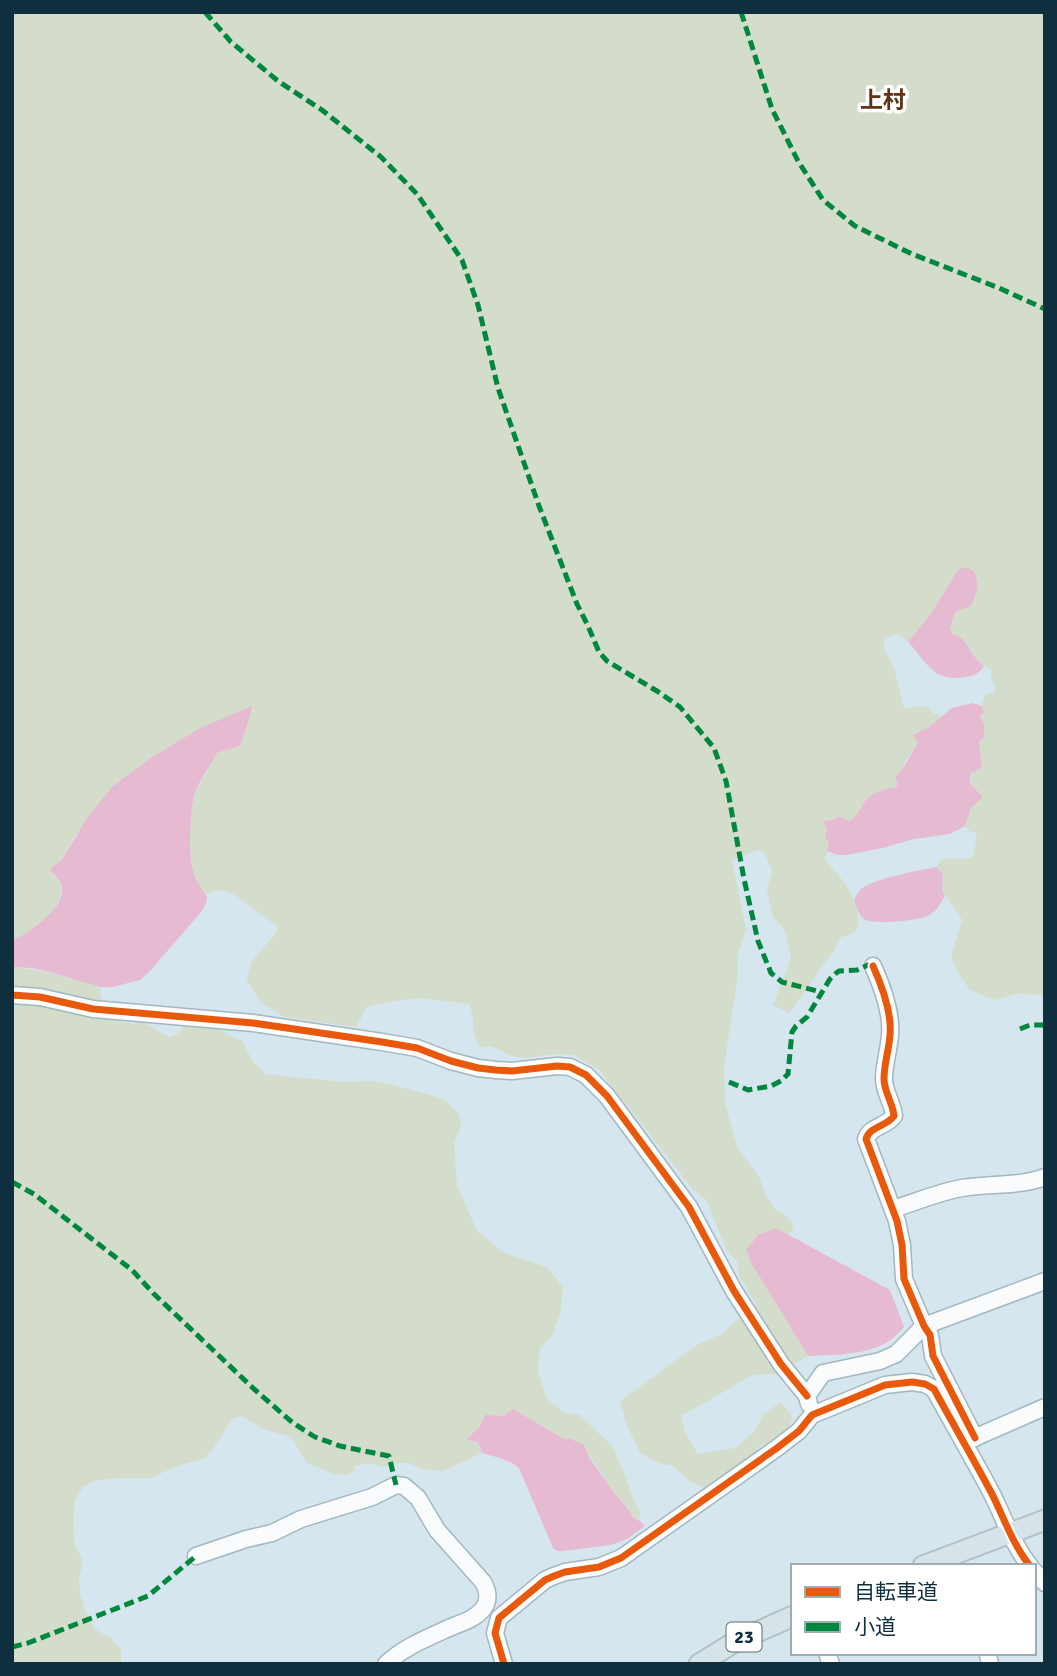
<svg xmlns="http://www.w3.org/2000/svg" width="1057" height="1676" font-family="Signika,'Noto Sans JP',sans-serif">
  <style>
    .green { fill: #d4ddcb }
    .water { fill: #e6bbd2 }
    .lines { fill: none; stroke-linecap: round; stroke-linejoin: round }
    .minor-casing { stroke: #a1b7c1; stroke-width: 19 }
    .major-casing { stroke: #b3c1c7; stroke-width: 23 }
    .minor { stroke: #f9fbfc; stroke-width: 16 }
    .major { stroke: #d6e3e8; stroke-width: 19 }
    .quiet { stroke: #00873e; stroke-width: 5; stroke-dasharray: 10 5; stroke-linecap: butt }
    .cycleway-casing { stroke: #fff; stroke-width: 11 }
    .cycleway { stroke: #e8590c; stroke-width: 7 }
    .labels { text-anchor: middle; stroke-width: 7; stroke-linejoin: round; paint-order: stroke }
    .shield { fill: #fff; stroke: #576d78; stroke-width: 2 }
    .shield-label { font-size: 18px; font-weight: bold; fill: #0f2f3e }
    .quarter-label { font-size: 23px; font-weight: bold; fill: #613313; stroke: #fff }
  </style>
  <rect width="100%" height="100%" fill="#d6e6ee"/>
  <!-- green -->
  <g class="green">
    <path d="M12 12H1045V995L1017 994 995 1000 970 990 958 973 951 957 962 920 942 890 943 874 936 867 942 859C953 857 962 860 973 857 974 848 978 841 976 833L969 831 965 826 971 808V773L982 768 979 741 984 737 980 717 984 712C981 704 981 700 987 694H993L995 686 991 678V669C975 663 970 648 960 636L953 634 950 629 955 612 933 611 908 642 897 634 885 638 884 648 895 671 904 708C917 710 923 698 934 714H939L941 717 929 727 914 734 918 743 905 762 898 784 895 788 868 798 855 818 848 821 839 816 827 831 829 842 825 859C830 867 837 873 843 881 851 891 864 917 856 930 853 935 846 936 841 937L833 952 789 1013 773 1005 791 959 785 931 772 915 767 889 772 871 764 853 758 850 732 860 746 930 738 954V975L724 1067 725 1103 737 1147 759 1177 767 1198 775 1209 784 1214 791 1220 794 1229 789 1235 776 1228 753 1267 763 1282 808 1356 775 1374 752 1375 710 1400 681 1415 685 1433 698 1454 735 1448 754 1432 763 1415 781 1402 792 1416 789 1430 778 1439 760 1446 743 1463 715 1483 703 1487 689 1481 673 1466 658 1463 640 1453 626 1423 620 1401 700 1343 722 1334 738 1319 756 1304 739 1276 737 1261 727 1251 706 1200 691 1187 599 1070 574 1055 555 1054 525 1058 511 1056 491 1046 481 1048C468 1029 477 1021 469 1004L417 998 388 1002 367 1007 356 1027 283 1017 261 1002 247 981 251 962 276 933 277 926 233 894 219 890 207 894C202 888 197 883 194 876 188 859 189 808 196 792 202 779 210 766 217 753 225 749 233 750 241 745 244 732 250 720 252 707L198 729 151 758 75 836 53 874C74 892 49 918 32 930 26 934 19 937 12 941Z"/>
    <path d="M12 967C43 969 71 978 100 987L102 1001 99 1018 133 1024 143 1022 168 1037 176 1035 184 1027 195 1023 220 1027 227 1035 242 1041 252 1060 266 1074 343 1082 372 1081 394 1085 444 1099 459 1114 461 1126 454 1143 457 1185 477 1231 503 1252 548 1268 563 1287 561 1309 553 1335 540 1348 538 1371 547 1399 565 1413 580 1415 612 1446 624 1472 632 1497 641 1514 638 1520C631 1516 629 1510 624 1503 620 1499 616 1495 613 1491 601 1474 585 1440 564 1439L513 1409 503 1416H485L480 1426 467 1440 478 1442 482 1453 443 1471 421 1469 408 1463H400L383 1467 368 1463 355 1466 354 1471 346 1475 333 1474 307 1463 291 1437 263 1429 242 1416 233 1418 212 1451 203 1459 180 1465 150 1478H118L95 1481 84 1486 75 1500 73 1530 75 1545 83 1561 79 1578 80 1593 84 1608 95 1629 111 1638 121 1650V1664H12Z"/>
  </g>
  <!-- water -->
  <g class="water">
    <path d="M965 567 974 571C980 586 977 591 971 606L955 612 950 629 953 634C966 637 967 648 975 657 977 661 981 663 984 666 980 673 974 676 966 677 933 683 928 663 908 642L933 611 958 570Z"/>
    <path d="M973 703 982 706 984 712 980 717 984 725V738L979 741 982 768 971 773 970 784 983 797 971 808 965 826 950 834 914 839 883 848 846 855H837L827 851 829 842 825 838 827 831 824 821 834 820 839 816 849 821C859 816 860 806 868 798 874 792 887 788 895 788L898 784 895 777C905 769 910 754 918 743L913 735 929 727 952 708Z"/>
    <path d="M252 706C250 720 244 732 241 745 233 750 225 749 217 753 210 767 198 781 194 797 190 812 189 847 191 862 193 870 194 877 198 883 207 897 211 895 202 911L150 971 140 980 113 987H100L54 973 32 968 12 967V941C29 932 69 907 61 884 59 878 54 875 50 870L52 867 61 861 89 815 113 786 151 758 198 729Z"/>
    <path d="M936 867 943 874 942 890 945 895C941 904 936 912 927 916 917 921 873 925 864 919 858 914 856 906 854 899 856 896 858 893 860 890 873 878 918 871 936 867Z"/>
    <path d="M776 1228 890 1290 904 1327C881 1357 842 1354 808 1356L763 1282 753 1267 746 1250 758 1235Z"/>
    <path d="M513 1409 564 1439H571L584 1445 589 1457 615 1494 624 1504 634 1518 640 1521 645 1526 627 1539 611 1545 562 1551H557L553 1548 519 1468C509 1459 494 1457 482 1453L478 1442 466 1440 480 1426 485 1415 503 1416Z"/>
  </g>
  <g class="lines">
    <defs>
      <g id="minor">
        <path d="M873 966C882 986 892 1013 890 1035 889 1050 884 1064 884 1079 884 1092 893 1103 894 1116 886 1127 870 1126 866 1139L897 1221 902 1245 904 1279 924 1326 930 1335 933 1356 975 1438"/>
        <path d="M12 995 40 997 93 1009 253 1023 382 1042 417 1048 451 1061 478 1068 496 1070 512 1071 557 1066 570 1067 586 1075 607 1096 689 1207 734 1291 781 1364 807 1396"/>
        <path d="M893 1209C916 1202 939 1192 962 1188 990 1183 1018 1187 1045 1177"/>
        <path d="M809 1404 807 1396 823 1373 880 1361 896 1354 924 1326 1045 1281"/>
        <path d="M967 1441 1045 1407"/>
        <path d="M196 1556 246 1539 272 1533 301 1519 372 1497 396 1485 404 1486 418 1498 437 1530 483 1582C488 1591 490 1600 483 1609 475 1619 461 1623 449 1628 427 1638 404 1647 386 1664"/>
        <path d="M1034 1571 1045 1583"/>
        <path d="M827 1653 831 1664"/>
        <path d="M988 1655 990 1664"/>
        <path d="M504 1664 495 1633 499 1618 545 1580 554 1576 565 1572 599 1567 621 1558 777 1448 799 1431 812 1415 885 1385 912 1382 925 1384 934 1389C953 1424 973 1458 992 1494 1004 1518 1013 1545 1030 1566"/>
      </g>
      <g id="major">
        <path d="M923 1566 1045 1520"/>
        <path d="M699 1664 733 1643 793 1616"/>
      </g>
    </defs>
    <!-- minor casing -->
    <use href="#minor" class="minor-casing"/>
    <!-- major casing -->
    <use href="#major" class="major-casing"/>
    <!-- minor -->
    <use href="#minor" class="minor"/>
    <!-- major -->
    <use href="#major" class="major"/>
    <!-- quiet -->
    <g class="quiet">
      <path d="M205 12 231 42 278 81 322 110 381 157 417 194 462 260 478 305 498 388 539 506 577 604 588 626 599 652 607 661 657 691 680 707 714 748 726 781 744 879 758 941 771 973 782 982 821 992"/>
      <path d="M741 12 772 109 798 161 823 200 855 226 912 254 999 288 1045 309"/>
      <path d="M1020 1029 1030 1025H1045"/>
      <path d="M729 1082 748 1090 771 1086 781 1081 788 1074 792 1032 796 1026 807 1017 830 979 835 974 839 971 857 970 868 965 873 966"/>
      <path d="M12 1182 34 1194 132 1270 153 1293 254 1389 293 1423 315 1437 340 1446 389 1456 396 1485"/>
      <path d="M12 1647 28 1643 148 1596 196 1556"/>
    </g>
    <defs>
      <g id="cycleway">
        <path d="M873 966C882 986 892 1013 890 1035 889 1050 884 1064 884 1079 884 1092 893 1103 894 1116 886 1127 870 1126 866 1139L897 1221 902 1245 904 1279 924 1326 930 1335 933 1356 975 1438"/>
        <path d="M12 995 40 997 93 1009 253 1023 382 1042 417 1048 451 1061 478 1068 496 1070 512 1071 557 1066 570 1067 586 1075 607 1096 689 1207 734 1291 781 1364 807 1396"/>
        <path d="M504 1664 495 1633 499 1618 545 1580 554 1576 565 1572 599 1567 621 1558 777 1448 799 1431 812 1415 885 1385 912 1382 925 1384 934 1389C953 1424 973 1458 992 1494 1004 1518 1013 1545 1030 1566"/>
      </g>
    </defs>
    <!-- cycleway casing -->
    <use href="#cycleway" class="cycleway-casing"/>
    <!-- cycleway -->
    <use href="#cycleway" class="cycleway"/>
  </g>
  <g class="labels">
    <!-- shield labels -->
    <rect class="shield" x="726.5" y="1622.5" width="35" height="29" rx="5"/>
    <g class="shield-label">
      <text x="744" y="1643">23</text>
    </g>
    <!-- quarter labels -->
    <g class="quarter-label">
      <text x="883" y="108">上村</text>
    </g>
  </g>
  <!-- border -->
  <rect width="1057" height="1676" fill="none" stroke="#0f2f3e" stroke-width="28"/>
  <!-- legend -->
  <rect x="791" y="1564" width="245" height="91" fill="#ffffff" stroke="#9facb2" stroke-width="2"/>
  <rect x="805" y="1587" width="35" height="10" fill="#e8590c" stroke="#9facb2" stroke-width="2"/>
  <text x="854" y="1599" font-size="21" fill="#0f2f3e">自転車道</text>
  <rect x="805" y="1622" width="35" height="10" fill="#00873e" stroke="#9facb2" stroke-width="2"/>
  <text x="854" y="1634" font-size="21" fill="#0f2f3e">小道</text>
</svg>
